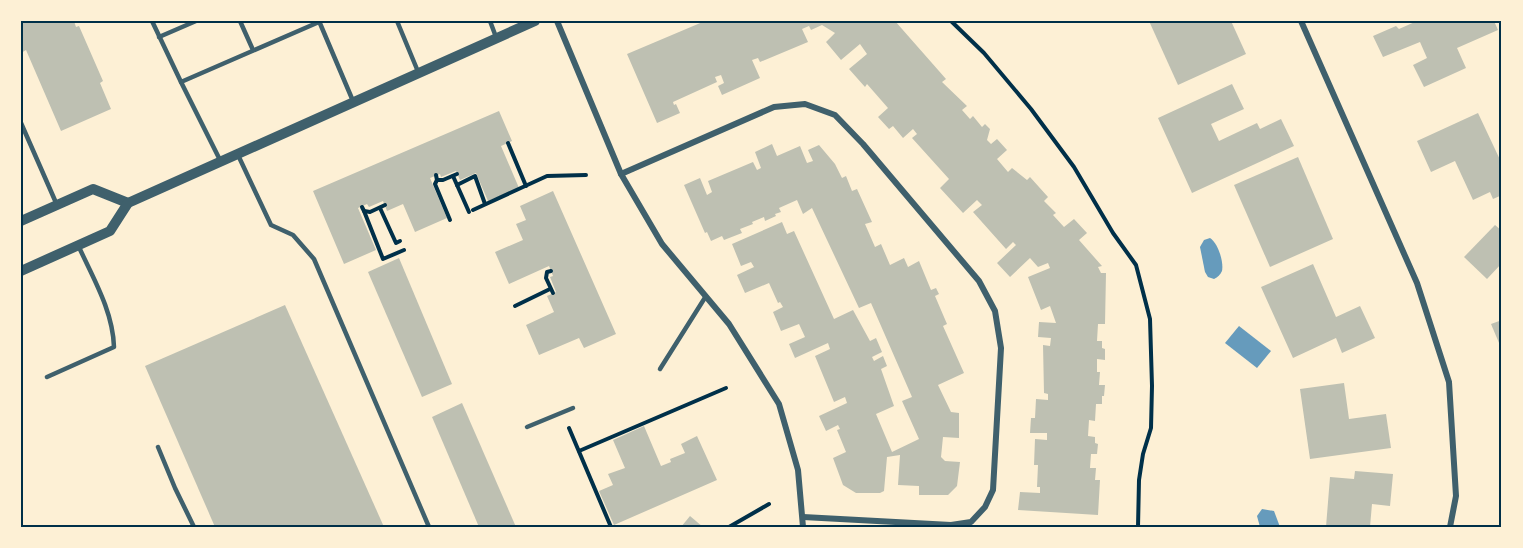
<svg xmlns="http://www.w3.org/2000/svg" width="1523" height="548" font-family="'Zilla Slab',serif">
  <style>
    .water { fill: #669bbc }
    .building { fill: #bec0b2 }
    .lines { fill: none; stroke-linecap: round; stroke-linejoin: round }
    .path { stroke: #003049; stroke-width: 4 }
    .service { stroke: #3f606c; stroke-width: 4.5 }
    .minor { stroke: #3f606c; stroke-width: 6 }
    .tertiary { stroke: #3f606c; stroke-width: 10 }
    .neatline { fill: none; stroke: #003049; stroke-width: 2 }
  </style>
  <rect width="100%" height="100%" fill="#fdf0d5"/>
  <!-- water -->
  <g class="water">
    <path d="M1210 238C1218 243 1224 262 1222 271 1220 275 1218 277 1214 279L1208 277 1205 272 1200 247 1204 240Z"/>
    <path d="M1239 326 1271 351 1257 368 1225 343Z"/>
    <path d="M1262 509 1274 511 1280 527H1260L1257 516Z"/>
  </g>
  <!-- building -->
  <g class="building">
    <path d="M21 21H74L76 27 79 26 103 81 100 83 111 109 61 131 26 50 21 53Z"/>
    <path d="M705 21H895L946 79 942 82 967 106 962 110 970 119 973 116 982 127 985 124 990 129 987 140 991 144 997 139 1007 150 997 159 1008 172 1012 168 1027 180 1030 177 1048 197 1044 201 1056 213 1053 215 1064 227 1074 219 1087 233 1079 240 1102 266 1098 267 1101 273H1106L1105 324H1098L1097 341H1102V348L1105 349V360L1097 359V372H1100L1099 385H1105L1104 396H1102V404H1096L1095 421 1089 420 1088 436 1095 437V443L1098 444 1097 454H1091L1090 468H1096L1095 480H1100L1098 515 1018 510 1020 492 1040 493V487H1037L1038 465H1034L1035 439 1047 440V433H1030L1031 418H1035L1036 399 1048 400V394L1044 393 1043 345 1050 346 1051 338 1038 337 1039 322 1056 323 1050 306 1041 310 1028 277 1050 268 1048 263 1038 267 1030 258 1010 277 997 263 1016 245 1013 242 1006 249 973 212 982 205 977 200 963 213 951 200 940 188 949 179 912 138 917 134 913 129 903 138 893 126 889 129 878 117 888 108 867 84 865 87 849 69 867 54 860 44 841 60 826 42 835 33 822 25 811 30 809 26 802 29 808 42 760 62 758 58 752 60 760 78 722 95 718 86 724 83 721 75 715 77 717 82 673 102 674 105 676 104 680 113 657 123 627 54Z"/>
    <path d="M1149 21H1231L1246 54 1178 85Z"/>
    <path d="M1417 21H1494L1498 30 1457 48 1466 68 1424 87 1413 65 1427 58 1420 42 1383 57 1373 36 1396 26 1399 29Z"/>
    <path d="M1232 84 1244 109 1211 124 1219 141 1257 123 1260 129 1281 119 1294 146 1192 193 1158 118Z"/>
    <path d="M499 111 512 141 501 146 519 188 488 201 476 173 460 180 456 171 441 177 440 174 430 178 447 218 415 232 403 204 387 211 383 201 369 207 367 204 358 208 376 250 344 264 313 191Z"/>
    <path d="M1478 113 1502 164V195L1493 199 1490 192 1473 200 1455 161 1431 172 1417 141Z"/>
    <path d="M772 144 777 156 800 146 807 163 813 161 808 150 819 145 835 164 842 178 846 176 852 191 857 189 872 222 865 224 875 247 881 244 890 265 904 258 908 267 919 261 931 290 936 288 939 294 935 296 947 324 943 326 964 373 938 385 951 412 959 413V438L943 437 941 457 945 461 960 462 957 486 948 495H919V486L898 485 900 455 887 457 884 491 880 493H856L843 485 833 458 846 452 837 430 840 429 838 425 826 431 819 416 847 403 845 397 834 402 815 356 830 349 828 343 795 358 789 344 805 337 799 324 781 331 773 312 783 307 780 302 778 303 769 283 745 293 737 275 754 267 751 262 741 266 732 244 782 222 787 234 794 231 834 319 853 310 870 341 876 338 882 352 872 357 874 361 883 356 887 366 881 369 894 406 876 414 892 452 919 439 902 401 912 397 871 303 859 308 812 208 803 214 797 200 779 208 781 212 775 214 776 216 765 221 764 217 752 222 753 224 740 229 742 233 724 240 722 236 711 241 707 232 705 233 684 185 700 178 707 195 712 192 708 181 753 162 757 170 761 168 755 152Z"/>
    <path d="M1298 157 1333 239 1270 267 1234 185Z"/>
    <path d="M553 191 616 334 584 348 579 338 539 355 526 325 554 312 547 296 556 292 550 277 553 276 549 266 509 284 495 252 523 240 516 224 526 220 520 206Z"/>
    <path d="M1495 225 1502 231V263L1487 279 1464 257Z"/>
    <path d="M399 258 452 384 422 397 368 272Z"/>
    <path d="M1313 264 1336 317 1360 306 1375 338 1342 353 1336 338 1293 358 1261 287Z"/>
    <path d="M285 305 384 527H215L145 366Z"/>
    <path d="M1502 320V350L1491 324Z"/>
    <path d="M1344 383 1349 419 1386 414 1391 448 1310 459 1300 389Z"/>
    <path d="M462 403 516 527H479L432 417Z"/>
    <path d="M644 426 661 466 671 462 670 459 685 453 681 444 697 436 717 480 614 525 599 491 613 485 608 474 625 468 613 440Z"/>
    <path d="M1355 471 1393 474 1390 506 1372 504 1370 527H1326L1330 477 1354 479Z"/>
    <path d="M690 516 703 527H681Z"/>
  </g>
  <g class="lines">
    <!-- path -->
    <g class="path">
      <path d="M951 21 984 53 1031 109 1074 167 1113 233 1136 265 1150 319 1152 386 1151 428 1143 454 1139 480 1138 527"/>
      <path d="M508 143 526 186"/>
      <path d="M436 175 437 180H443L457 174"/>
      <path d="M453 176 469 212"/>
      <path d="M437 180 435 184 450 220"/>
      <path d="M457 185 475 176 485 204"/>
      <path d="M362 207 364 211 370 212 385 205"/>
      <path d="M380 208 396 243 400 241"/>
      <path d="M473 210 547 176 586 175"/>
      <path d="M364 211 383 259 404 250"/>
      <path d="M551 271 547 272 546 278 553 293"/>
      <path d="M515 306 550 289"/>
      <path d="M569 428 611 527"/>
      <path d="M579 451 726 388"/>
      <path d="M729 527 769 504"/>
    </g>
    <!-- service -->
    <g class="service">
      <path d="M152 21 181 82 319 22"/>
      <path d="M240 21 253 50"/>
      <path d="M319 21 353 101"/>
      <path d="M397 21 419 74"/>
      <path d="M490 21 496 37"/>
      <path d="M159 37 196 21"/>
      <path d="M181 82 221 162"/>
      <path d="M21 123 57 205"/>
      <path d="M238 155 271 225 293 235 314 259 429 527"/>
      <path d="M660 369 706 296"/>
      <path d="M47 377 114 347C113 311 93 278 78 245"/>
      <path d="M527 427 573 408"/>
      <path d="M158 447 175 488 194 527"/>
    </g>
    <!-- minor -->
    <g class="minor">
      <path d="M557 21 621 174 662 244 729 324 779 404 798 470 803 527"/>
      <path d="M1301 21 1417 283 1449 382 1456 496 1450 527"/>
      <path d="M621 174 774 107 805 104 835 115 863 144 979 281 995 311 1001 348 993 490 985 507 971 522 951 525 803 517"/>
    </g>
    <!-- tertiary -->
    <g class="tertiary">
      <path d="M21 221 93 189 128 203"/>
      <path d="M21 271 110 231 128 203 535 21"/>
    </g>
  </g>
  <!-- border -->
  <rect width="1523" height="548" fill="none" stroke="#fdf0d5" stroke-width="45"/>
  <rect x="22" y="22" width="1478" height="504" class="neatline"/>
</svg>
